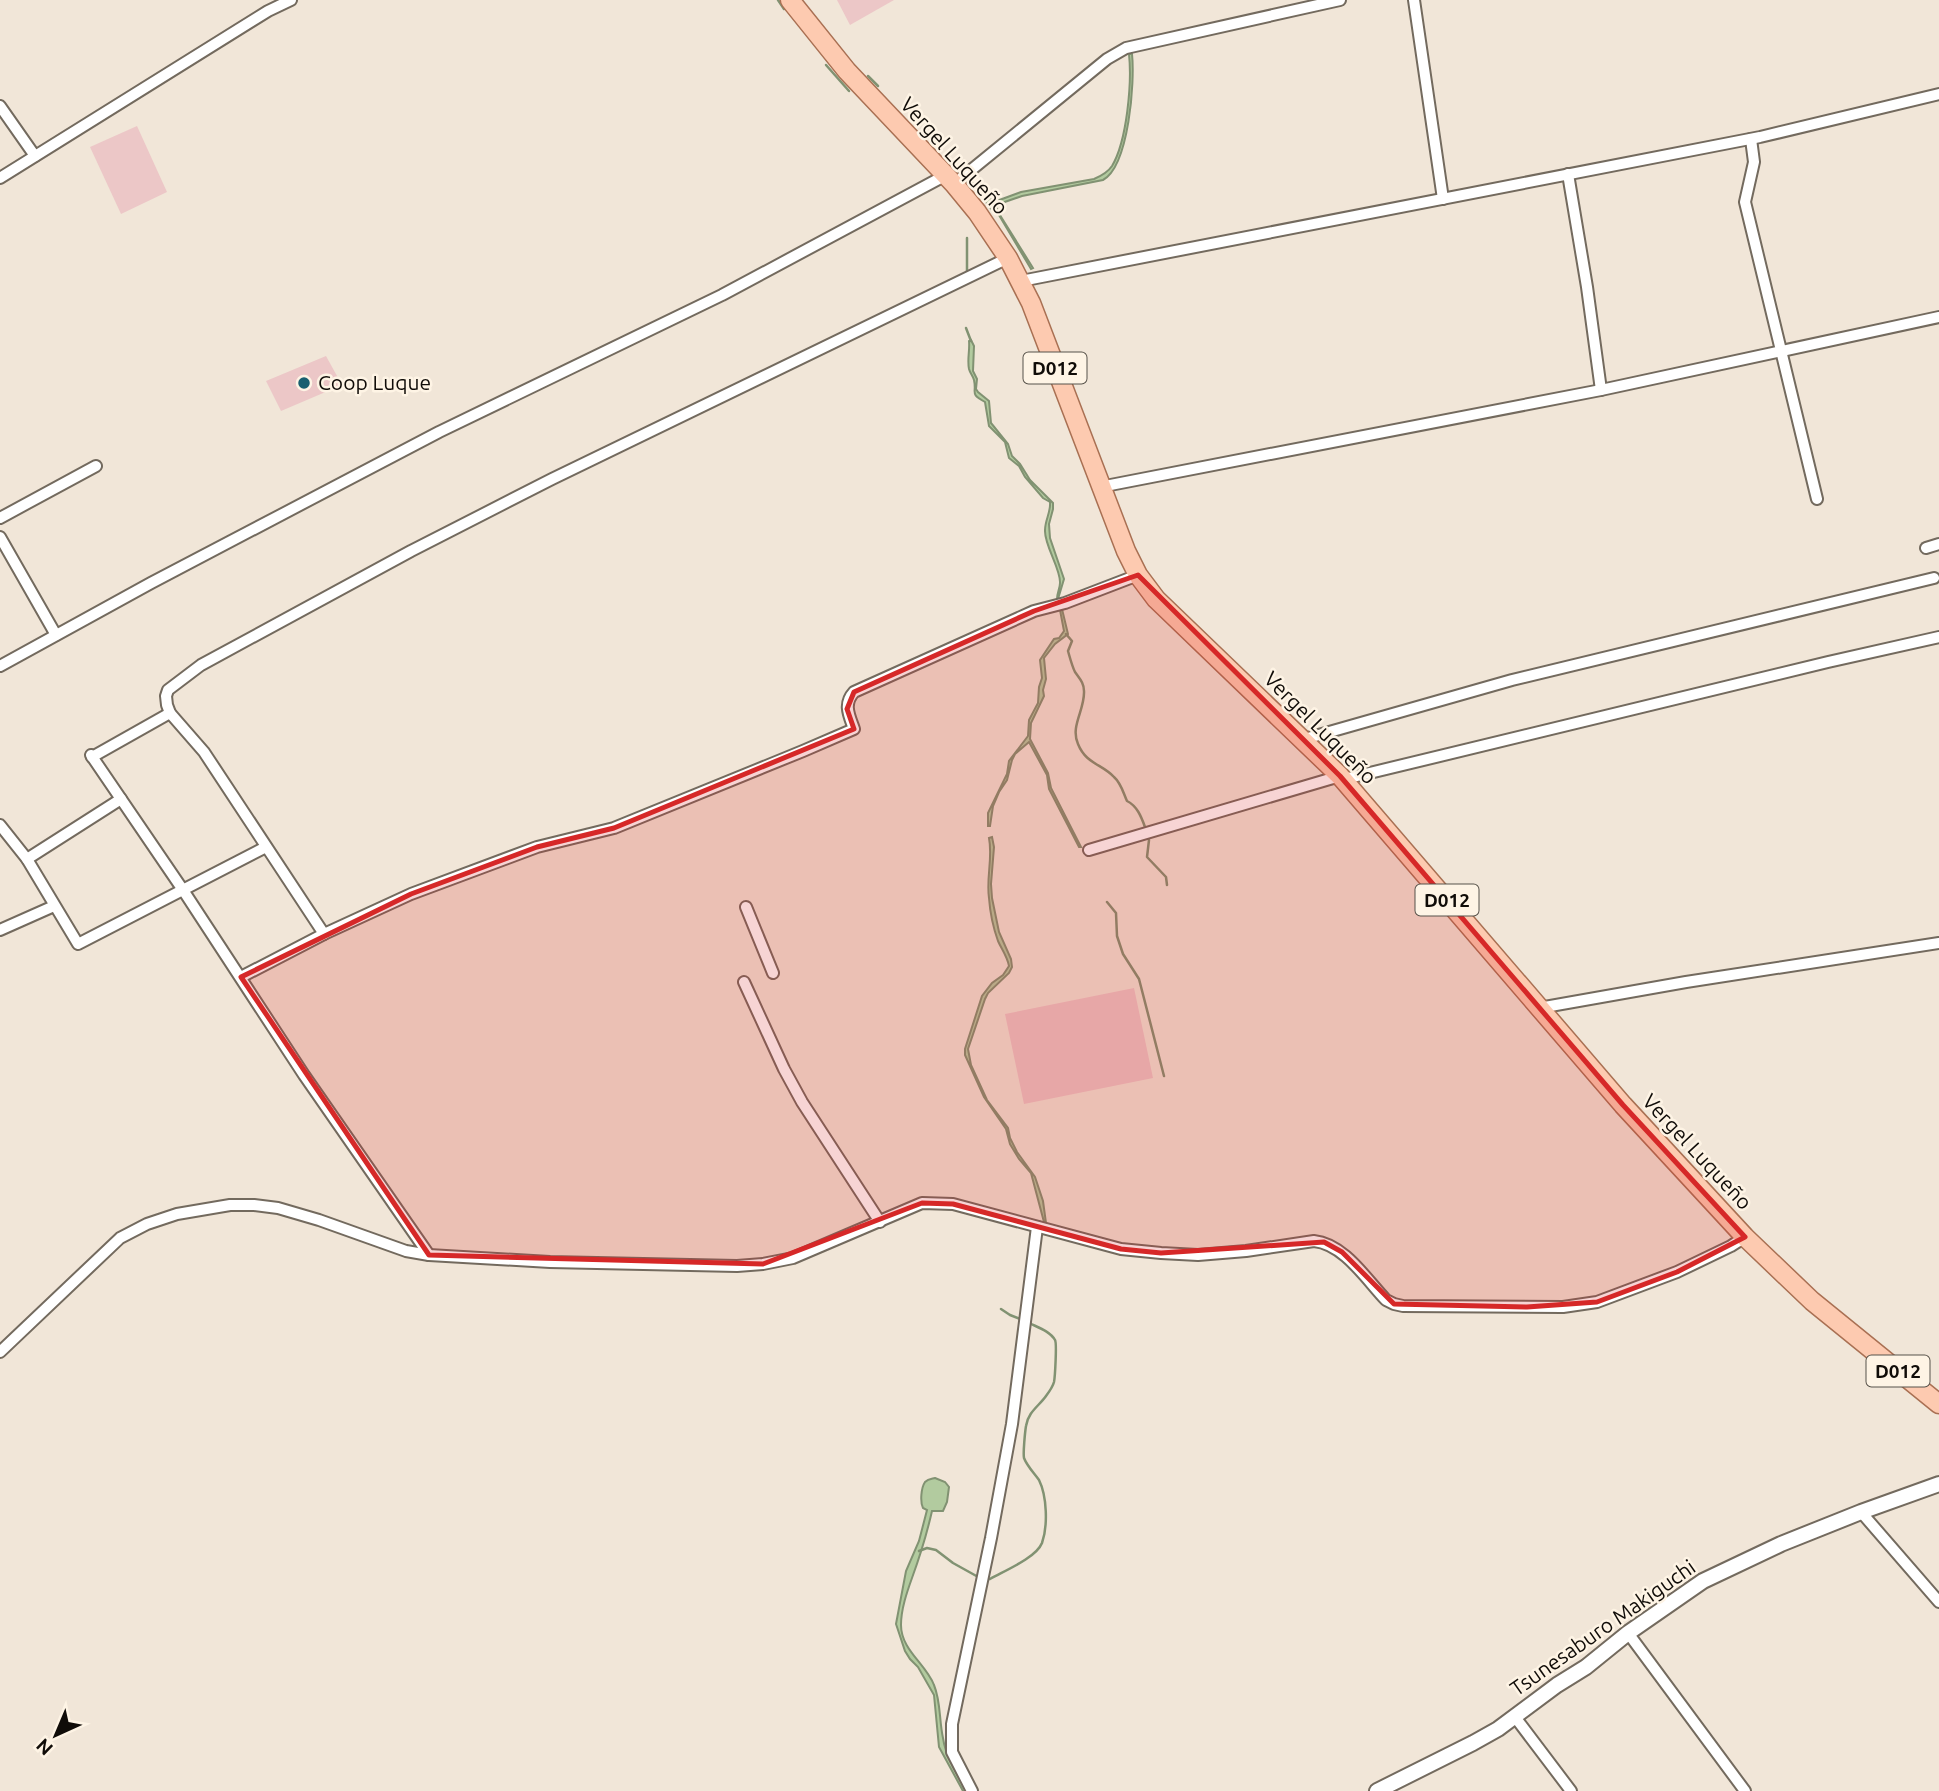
<svg xmlns="http://www.w3.org/2000/svg" width="1939" height="1791" font-family="Ubuntu,sans-serif">
  <style>
    .green { fill: #ecc7c7 }
    .water { fill: #b2cb9f; stroke: #819272; stroke-width: 2 }
    .lines { fill: none; stroke-linecap: round; stroke-linejoin: round }
    .stream { stroke: #819272; stroke-width: 2.5 }
    .minor-casing { stroke: #736a5e; stroke-width: 14 }
    .tertiary-casing { stroke: #736a5e; stroke-width: 18 }
    .primary-casing { stroke: #a97053; stroke-width: 21 }
    .minor { stroke: #fff; stroke-width: 10 }
    .tertiary { stroke: #fff; stroke-width: 14 }
    .primary { stroke: #fdcab0; stroke-width: 18 }
    .marked { fill: #d62828; fill-opacity: 0.2; stroke: #d62828; stroke-width: 5; stroke-linejoin: round }
    .poi-dot { fill: #195f70; stroke: #fef4e5; stroke-width: 2.5 }
    .labels { text-anchor: middle; stroke-width: 5; stroke-linejoin: round; paint-order: stroke }
    .shield { fill: #fef4e5; stroke: #57524a; stroke-width: 2 }
    .shield-label { font-size: 19px; font-weight: bold; fill: #100c08 }
    .street-label { font-size: 21px; fill: #100c08; stroke: #fef4e5 }
    .poi-label { font-size: 21px; fill: #100c08; stroke: #fef4e5; text-anchor: start }
  </style>
  <rect width="100%" height="100%" fill="#f1e6d8"/>
  <!-- green -->
  <g class="green">
    <path d="M837 0H894L850 25Z"/>
    <path d="M137 126 167 192 121 214 90 147Z"/>
    <path d="M326 356 342 385 281 411 266 381Z"/>
    <path d="M1134 988 1153 1078 1024 1104 1005 1014Z"/>
  </g>
  <!-- water -->
  <g class="water">
    <path d="M1129 54H1132C1135 81 1129 166 1103 180L1022 196 996 205 998 212 1033 268 1031 269 996 210H992L986 202V198L968 180 969 179 994 202 1021 192 1094 179C1101 176 1108 172 1112 166 1127 141 1132 83 1129 54Z"/>
    <path d="M971 340 974 346 973 371 977 379 976 389 978 392 989 401 991 423 1008 444 1012 456 1020 464 1030 480 1053 503V509L1049 524 1050 538 1064 579 1058 599H1057C1057 593 1060 588 1060 583 1061 569 1044 545 1045 530 1045 520 1051 512 1050 502L1043 498 1025 477 1019 466 1009 458 1005 442 989 426 985 402C969 393 977 394 974 380 973 376 970 373 969 369 967 360 970 350 969 341Z"/>
    <path d="M1062 609 1068 634 1055 644 1044 658 1046 679 1043 690 1044 696 1031 723 1030 739 1048 773 1051 788 1081 847H1079L1049 789 1047 775 1029 742 1015 754 1012 760 1007 780 999 792 993 806 990 826H988V813L1007 774 1009 761 1028 736 1029 720 1038 703 1039 687 1042 678 1040 660 1054 639 1059 638 1064 631 1060 610Z"/>
    <path d="M992 837 994 847 991 884 992 898 999 932 1011 959 1012 967 1009 973 988 993 985 999 968 1049 971 1065 987 1100 1008 1128 1010 1138 1017 1152 1035 1177 1043 1201 1046 1223 1044 1222 1031 1173 1019 1159 1010 1144 1006 1129 984 1097 965 1055V1049L982 996 992 983 1003 975 1009 966C1007 956 1002 950 998 941 993 927 990 912 989 898 986 878 993 858 989 838Z"/>
    <path d="M935 1478 945 1482 949 1487 947 1502 943 1511H932C927 1533 920 1556 912 1578 907 1592 901 1609 901 1625 901 1650 926 1664 934 1685 941 1702 939 1720 943 1738 946 1758 957 1773 967 1791H963L939 1747 934 1695 918 1667 910 1659 905 1651 896 1624 906 1571 919 1541 927 1510 923 1508C920 1502 921 1488 925 1482 928 1479 931 1479 935 1478Z"/>
  </g>
  <g class="lines">
    <!-- stream -->
    <g class="stream">
      <path d="M778 0 784 9"/>
      <path d="M826 65 849 91"/>
      <path d="M868 76 878 86"/>
      <path d="M967 238V273"/>
      <path d="M966 328 971 341"/>
      <path d="M1066 634 1072 641 1068 651C1070 658 1072 666 1075 672 1080 679 1084 683 1084 691 1085 710 1070 726 1078 744 1086 764 1102 764 1114 777 1121 783 1123 792 1127 801 1137 806 1141 816 1145 827"/>
      <path d="M1149 840 1147 857 1166 877 1167 885"/>
      <path d="M1107 902 1116 913 1117 936 1123 954 1139 979 1164 1076"/>
      <path d="M1001 1309 1010 1315 1023 1320"/>
      <path d="M919 1551 927 1548 936 1550 953 1563 980 1578"/>
      <path d="M986 1579H990C1004 1571 1036 1558 1042 1543 1048 1526 1047 1496 1039 1480 1034 1473 1027 1466 1024 1458 1023 1453 1025 1432 1026 1426 1028 1412 1039 1406 1046 1396 1049 1392 1053 1386 1054 1382 1055 1377 1057 1343 1055 1340 1050 1331 1037 1327 1029 1323"/>
    </g>
    <defs>
      <g id="minor">
        <path d="M1414 0 1443 199"/>
        <path d="M0 106 35 156"/>
        <path d="M1751 139 1754 162 1745 202 1817 499"/>
        <path d="M1568 174 1587 287 1601 390"/>
        <path d="M0 178 268 11 291 0"/>
        <path d="M954 184 1107 59 1126 48 1340 0"/>
        <path d="M1021 281 1760 137 1939 94"/>
        <path d="M1100 487 1601 390 1939 317"/>
        <path d="M0 518 96 466"/>
        <path d="M0 537 56 635"/>
        <path d="M1926 548 1939 544"/>
        <path d="M0 666 151 583 439 432 722 295 946 175"/>
        <path d="M1301 740 1512 680 1934 578"/>
        <path d="M91 755 183 890 304 1075 429 1255"/>
        <path d="M92 757 170 713"/>
        <path d="M0 825 27 859 78 944 266 847"/>
        <path d="M1089 850 1340 776 1349 778 1828 662 1939 637"/>
        <path d="M27 859 121 799"/>
        <path d="M746 907 773 973"/>
        <path d="M0 930 54 906"/>
        <path d="M324 934 204 752 170 713 167 705 166 696 168 690 201 665 411 551 552 479 1008 258"/>
        <path d="M241 977 324 934 411 894 537 847 614 828 803 751 854 729C849 715 843 704 854 692L1034 611 1065 603 1138 575"/>
        <path d="M744 982 784 1069 802 1102 880 1222"/>
        <path d="M1539 1008 1686 982 1939 943"/>
        <path d="M0 1352 120 1238 147 1224 177 1214 230 1205H254L278 1208 319 1220 406 1251 429 1255 550 1262 737 1266 763 1264 793 1258 922 1203 953 1204 1121 1249 1161 1253 1198 1255 1246 1251 1314 1241C1344 1244 1366 1279 1386 1300L1394 1304 1403 1306 1563 1307 1597 1302 1677 1272 1731 1246 1745 1237"/>
        <path d="M1861 1512 1939 1602"/>
        <path d="M1628 1633 1745 1791"/>
        <path d="M1515 1717 1571 1791"/>
        <path d="M972 1791 952 1752V1724L991 1538 1012 1424 1037 1227"/>
      </g>
      <path id="tertiary" d="M1377 1791 1473 1743 1498 1729 1557 1685 1586 1667 1628 1633 1703 1581 1781 1544 1861 1512 1939 1484"/>
      <path id="primary" d="M790 0 847 71 954 184 977 212 1008 258 1031 303 1126 551 1138 575 1156 599 1340 776 1623 1105 1745 1237 1812 1301 1939 1404"/>
    </defs>
    <!-- minor casing -->
    <use href="#minor" class="minor-casing"/>
    <!-- tertiary casing -->
    <use href="#tertiary" class="tertiary-casing"/>
    <!-- primary casing -->
    <use href="#primary" class="primary-casing"/>
    <!-- minor -->
    <use href="#minor" class="minor"/>
    <!-- tertiary -->
    <use href="#tertiary" class="tertiary"/>
    <!-- primary -->
    <use href="#primary" class="primary"/>
  </g>
  <!-- marked area -->
  <path class="marked" d="M1138 575 1340 776 1623 1105 1745 1237 1677 1272 1597 1302 1527 1307 1394 1304 1342 1252 1324 1242 1161 1253 1121 1249 953 1204 922 1203 763 1264 429 1255 241 977 411 894 537 847 614 828 854 729 847 709 854 692 1034 611Z"/>
  <!-- markers -->
  <circle class="poi-dot" cx="304" cy="383" r="7"/>
  <g class="labels">
    <!-- shield labels -->
    <g class="shield">
      <rect x="1023.5" y="352.5" width="63" height="31" rx="5"/>
      <rect x="1415.5" y="884.5" width="63" height="31" rx="5"/>
      <rect x="1866.5" y="1355.5" width="63" height="31" rx="5"/>
    </g>
    <g class="shield-label">
      <text x="1055" y="375">D012</text>
      <text x="1447" y="907">D012</text>
      <text x="1898" y="1378">D012</text>
    </g>
    <!-- street labels -->
    <g class="street-label">
      <text transform="translate(954 156) rotate(48)" y="7">Vergel Luqueño</text>
      <text transform="translate(1320 728) rotate(45)" y="7">Vergel Luqueño</text>
      <text transform="translate(1697 1152) rotate(47)" y="7">Vergel Luqueño</text>
      <text transform="translate(1603 1628) rotate(-35)" y="7">Tsunesaburo Makiguchi</text>
    </g>
    <!-- poi labels -->
    <g class="poi-label">
      <text x="318" y="390">Coop Luque</text>
    </g>
  </g>
  <!-- north arrow -->
  <g transform="translate(56 1735) rotate(224)" stroke="#fef4e5" stroke-width="5" paint-order="stroke">
  <path d="M0-5L12 26L0 18L-12 26Z" fill="#100c08"/>
  <text y="-10" font-size="19" font-weight="bold" text-anchor="middle" fill="#100c08">N</text>
  </g>
</svg>
